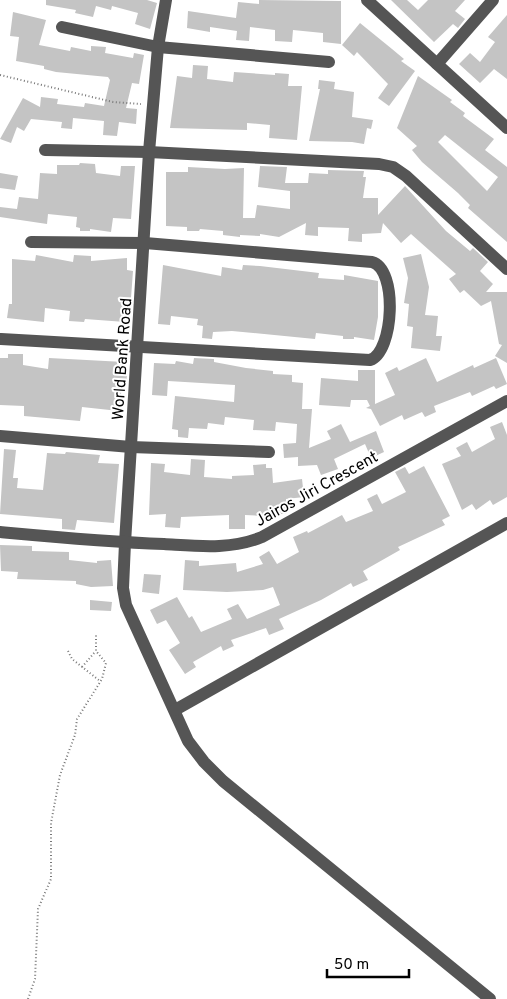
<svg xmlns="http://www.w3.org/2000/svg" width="507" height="999" font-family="Overpass,sans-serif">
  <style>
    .building { fill: #c4c4c4; fill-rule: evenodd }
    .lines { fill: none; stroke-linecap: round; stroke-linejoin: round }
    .path { stroke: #777; stroke-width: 2; stroke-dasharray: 1 2.5; stroke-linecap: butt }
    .minor { stroke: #555; stroke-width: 12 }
    .labels { text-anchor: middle; stroke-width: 4; stroke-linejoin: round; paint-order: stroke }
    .street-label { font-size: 16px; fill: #000; stroke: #fff }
  </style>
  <rect width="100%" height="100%" fill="#fff"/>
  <!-- building -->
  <g class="building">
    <path d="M46 0H147L157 3 150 29 135 24 138 13 112 6 111 10 96 6 93 17 75 13 76 10 46 5Z"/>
    <path d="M259 0 341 1V44L323 42V33L293 30 292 42 275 41V30L250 27 249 41 236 40 237 31 210 27V32L187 28 188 11 236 18 238 2 259 4Z"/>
    <path d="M391 0H407L418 10 428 0H465L455 11 465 19 458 28 453 24 434 42Z"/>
    <path d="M13 12 46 20 39 45 70 51 71 47 91 51V46L106 47 105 53 133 58 134 53 144 55 139 84 132 83 126 108 137 109 136 124 119 122 117 136 103 135 104 121 73 118 72 129 61 128 62 122 31 119 24 131 17 127 11 143 0 139 23 98 40 107 41 97 58 99 57 104 84 107 85 103 104 106 110 80 108 77 56 72 44 69V66L16 61 19 37 10 36Z"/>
    <path d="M507 15V79L494 69 480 83 459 64 470 53 480 62 495 42 488 37Z"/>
    <path d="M360 23 392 49 404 59 401 61 415 71 389 106 378 98 388 84 357 52 354 56 342 45Z"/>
    <path d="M193 65 208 66 207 79 233 82 234 72 275 75V73L289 74 288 86H302L297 140 269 138 270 125 247 123V130L170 128 177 76 192 78Z"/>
    <path d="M418 76 452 100 450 102 465 113 463 116 494 139 485 150 507 167V242L468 208 470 205 458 193 422 162 412 150 417 146 397 128ZM445 135 498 177 487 191 438 142Z"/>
    <path d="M319 80 335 82 334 89 354 92 352 117 373 120 371 129 367 128 364 144 352 142 309 141 320 89H318Z"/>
    <path d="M80 163 95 164 96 173 120 176 121 166H135L131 219 113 218 111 232 90 229V231H80V228L76 227 77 217 48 214 47 224 0 217V207L17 209 19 197 38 199 40 173 57 174V165H79Z"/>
    <path d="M260 166 287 167 285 183H308L309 173 328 174V170L364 171 363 177H366L363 198H378V215L405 186 446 231 470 251 473 248 488 262 480 271 493 284 486 292H507V363L495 356 502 345 499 344 491 301 481 306 464 290 460 293 449 279 456 274 411 234 401 243 383 223 381 233 362 234V242L348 241 349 228 318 227V236L305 235 306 223 279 237 260 234V236L240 235V237L223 235V231L200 229 199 231H187V227L166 226V172H188V167L225 169 244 168 243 218H255L257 205 290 209V191L258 187Z"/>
    <path d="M0 173 18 176 15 190 0 188Z"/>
    <path d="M421 254 429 287 425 315 438 316 436 336H442L440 351 411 348 413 327 407 326 409 304 404 303 408 278 403 258Z"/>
    <path d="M36 255 73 262 74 255 91 256V261L127 258V270L133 271 131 298H127L125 322 85 319 84 322 69 321 70 311 45 308 44 322 7 318 9 304H12V259L35 261Z"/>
    <path d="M163 265 221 276 222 267 242 270 243 265 260 266 319 273 318 278 344 280V275L378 281V317L374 340 354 337V339H343V336L316 333 315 339 232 331 213 332 212 339 202 338 203 326 197 325 198 319 171 316 170 325 158 324Z"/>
    <path d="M8 354H23V365L48 369 49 358 124 362 123 374H127L126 387 122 386 119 411 82 407 80 421 24 416V406L0 405V358H8Z"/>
    <path d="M194 358 214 359V362L246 368 273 371V374L292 375V382L303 383 302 409H312L309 448 331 439 327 431 341 424 350 442 376 431 384 452 371 458 365 444 334 459 338 469 321 475 317 465 298 466V457L284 458 283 444 296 443 297 424 276 422 275 431 253 430 254 420 225 417 224 425 208 423 207 429 189 428 188 438 178 437V430L172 429 175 396 234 402 235 385 168 381 167 396 152 395 154 363 175 364 176 361 193 364Z"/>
    <path d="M426 358 437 382 473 365 474 368 496 358 507 384 496 389 494 386 472 396 470 392 434 406 436 412 425 417 422 412 404 420 402 415 380 426 371 409 366 408 370 406 367 400H351L350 407 319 405 321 378 358 381V370H375V404L395 395 385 373 397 367 399 371Z"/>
    <path d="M502 422 507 435V497L493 505 490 500 476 510 472 504 462 510 442 464 461 456 456 448 467 442 472 452 495 439 490 427Z"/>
    <path d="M4 449 16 450 13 478H18L17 488 43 490 47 453 65 454 66 452 100 455 98 463 119 464 114 523 77 520 75 530 62 529V519L0 514Z"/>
    <path d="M191 459 205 460 204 477 232 479V476L254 475 253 465 266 464V468H272L273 483 302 479 304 497 286 499V514H274L273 521H265V516L245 515V529H229V515L181 517 180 528 165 527 166 514 149 515 151 463 165 464 164 472 190 475Z"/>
    <path d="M424 466 450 516 442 520 445 525 398 547 400 550 363 571 368 580 353 587 351 583 321 600 279 619 284 629 269 635 266 628 231 640 234 646 223 651 221 646 193 662 196 667 185 674 169 650 180 643 166 620 157 624 150 610 177 597 189 618 192 616 201 632 232 619 227 609 238 604 247 619 280 605 273 587 263 590 227 592 183 590 185 560 199 561V566L236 563 237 572 263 564 259 557 269 551 277 564 299 552 293 537 307 531 308 533 342 515 346 522 373 511 367 499 377 494 382 504 406 492 395 472 405 467 409 474Z"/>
    <path d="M0 545 32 546V551L69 552V560L97 563V561L111 560 113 586 91 587 76 584V581L17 579 18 572 1 571Z"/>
    <path d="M144 574 161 575 159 594 142 592Z"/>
    <path d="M90 600 112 602 111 611 90 610Z"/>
  </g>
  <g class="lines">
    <!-- path -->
    <g class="path">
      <path d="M0 75 113 102 141 104"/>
      <path d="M68 651 72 659 100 681"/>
      <path d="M82 667 95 652"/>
      <path d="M28 999 35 979 38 909 51 879V823L60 775 75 735 77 719 102 679 106 663 96 651V633"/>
    </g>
    <!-- minor -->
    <g class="minor">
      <path d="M166 0 158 47 149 152 125 543 123 588 126 605 188 741 204 762 223 781 490 999"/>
      <path d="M367 0 507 128"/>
      <path d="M62 27 158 47 329 62"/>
      <path d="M437 64 493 0"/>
      <path d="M45 150 149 152 379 164 393 167 406 176 507 269"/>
      <path d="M1 339 370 360C394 352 398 269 372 262L145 243 31 242"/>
      <path d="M0 436 131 447 269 452"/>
      <path d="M0 532C55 537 109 542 164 544 198 546 230 550 262 537L507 401"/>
      <path d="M175 710 507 523"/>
    </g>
  </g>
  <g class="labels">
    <!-- street labels -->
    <g class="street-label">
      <text transform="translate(121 359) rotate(-86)" y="6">World Bank Road</text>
      <text transform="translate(316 488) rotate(-29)" y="6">Jairos Jiri Crescent</text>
    </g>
  </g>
  <!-- scale -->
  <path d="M327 969v8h82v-8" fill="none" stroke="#000000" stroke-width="2.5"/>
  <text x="334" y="969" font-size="15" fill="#000000" stroke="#ffffff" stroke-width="4" paint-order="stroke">50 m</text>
</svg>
